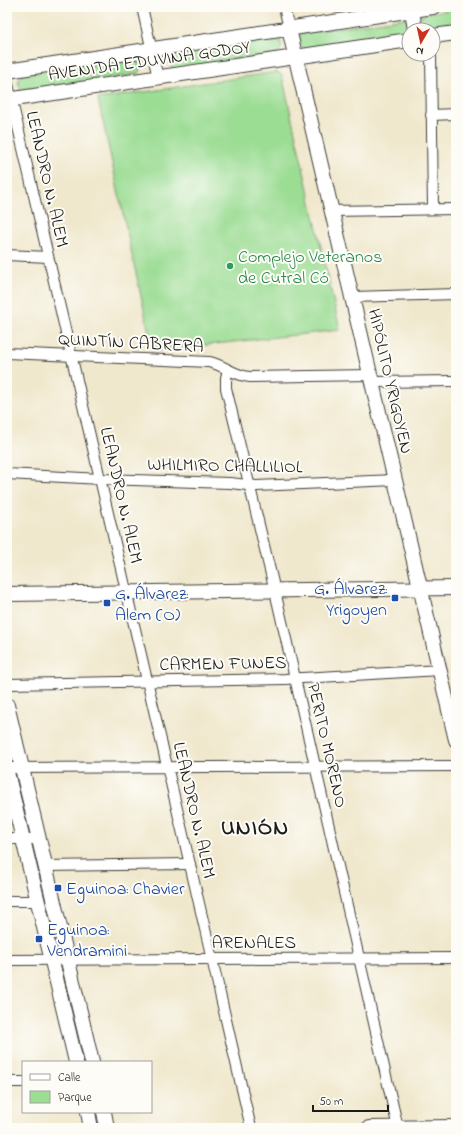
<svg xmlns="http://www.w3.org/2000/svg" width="463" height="1135" font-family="'Indie Flower',sans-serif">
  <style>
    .green { fill: #9cdd94; stroke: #5c7c58 }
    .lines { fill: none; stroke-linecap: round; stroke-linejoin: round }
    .street-casing { stroke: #3c3b37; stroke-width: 12 }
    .secondary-casing { stroke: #3c3b37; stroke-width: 16 }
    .street { stroke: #fff; stroke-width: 10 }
    .secondary { stroke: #fff; stroke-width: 14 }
    .leisure-dot { fill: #2e9e5b; stroke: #fdfcf7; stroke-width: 1.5 }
    .transit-dot { fill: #1a4fb4; stroke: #fdfcf7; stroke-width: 1.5 }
    .labels { text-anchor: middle; stroke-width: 4; stroke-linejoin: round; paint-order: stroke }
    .street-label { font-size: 18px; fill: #1c1c1c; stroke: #fdfcf7 }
    .leisure-label { font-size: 18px; fill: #27864d; stroke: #fdfcf7; text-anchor: start }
    .transit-label { font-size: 18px; fill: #164399; stroke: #fdfcf7; text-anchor: start }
    .district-label { font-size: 22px; font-weight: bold; letter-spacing: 1px; fill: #1c1c1c; stroke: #fdfcf7 }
  </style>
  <rect width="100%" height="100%" fill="#fdfcf7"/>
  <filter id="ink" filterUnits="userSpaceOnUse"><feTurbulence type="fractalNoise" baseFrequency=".025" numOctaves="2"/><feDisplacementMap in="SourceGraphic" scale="8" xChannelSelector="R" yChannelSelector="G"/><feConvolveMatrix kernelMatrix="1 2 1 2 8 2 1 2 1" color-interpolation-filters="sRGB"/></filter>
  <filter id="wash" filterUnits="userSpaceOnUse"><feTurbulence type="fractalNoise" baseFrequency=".012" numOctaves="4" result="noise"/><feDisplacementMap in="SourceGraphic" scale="16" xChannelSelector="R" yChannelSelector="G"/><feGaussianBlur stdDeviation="0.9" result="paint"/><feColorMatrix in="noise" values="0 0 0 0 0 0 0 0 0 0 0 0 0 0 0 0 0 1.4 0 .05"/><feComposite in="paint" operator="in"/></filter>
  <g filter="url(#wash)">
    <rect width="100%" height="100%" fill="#f0e8cd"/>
    <!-- green -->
    <g class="green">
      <path d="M456 9V28L423 30 421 28 420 19 421 16 427 13Z"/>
      <path d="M405 18 407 20 409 30 405 35 306 50C298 46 297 39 302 33Z"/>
      <path d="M277 37C283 42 283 49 277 54L175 70C168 66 166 59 172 52Z"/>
      <path d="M133 58C140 61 142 67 138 74L26 91C17 88 16 80 23 74Z"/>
      <path d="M276 72 282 75 340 330 153 351 98 99Z"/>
    </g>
  </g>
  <g filter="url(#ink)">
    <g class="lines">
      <defs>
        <g id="street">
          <path d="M142 7 158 78"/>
          <path d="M284 7 289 29"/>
          <path d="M431 54 433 209"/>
          <path d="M7 80 212 959 251 1128"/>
          <path d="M431 115 456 114"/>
          <path d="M332 211 456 209"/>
          <path d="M7 255 48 257"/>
          <path d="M352 297 456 294"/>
          <path d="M7 353 209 362C224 365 235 376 250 377L370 375"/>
          <path d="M228 370 226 378V388L275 591 398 1128"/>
          <path d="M372 382 456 381"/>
          <path d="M7 474 101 479 230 483 256 486 395 480"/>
          <path d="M7 684 285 679 440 670"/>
          <path d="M7 768 456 766"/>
          <path d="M7 839H39"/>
          <path d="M45 866 190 864"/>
          <path d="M7 901H38"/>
          <path d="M7 960 456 958"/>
          <path d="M7 1082H23"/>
        </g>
        <g id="secondary">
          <path d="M412 10 415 30"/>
          <path d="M289 29 456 740"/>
          <path d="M433 36 456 33"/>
          <path d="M7 71 433 7"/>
          <path d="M7 100 409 40"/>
          <path d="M7 594 456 588"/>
          <path d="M7 705 92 1062"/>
          <path d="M7 772 76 1062"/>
          <path d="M88 1112 91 1128"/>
          <path d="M104 1112 107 1128"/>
          <path d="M369 1128 456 1127"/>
        </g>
      </defs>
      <!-- street casing -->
      <use href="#street" class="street-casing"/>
      <!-- secondary casing -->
      <use href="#secondary" class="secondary-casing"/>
      <!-- street -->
      <use href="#street" class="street"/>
      <!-- secondary -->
      <use href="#secondary" class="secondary"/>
    </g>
  </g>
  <!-- markers -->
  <circle class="leisure-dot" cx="230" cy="266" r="4"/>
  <g class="transit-dot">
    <rect x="391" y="594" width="8" height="8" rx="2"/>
    <rect x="103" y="599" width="8" height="8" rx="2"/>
    <rect x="54" y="884" width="8" height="8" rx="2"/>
    <rect x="35" y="935" width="8" height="8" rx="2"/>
  </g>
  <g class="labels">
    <!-- street labels -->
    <g class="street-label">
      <text transform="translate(149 60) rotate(-8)" y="6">AVENIDA EDUVINA GODOY</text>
      <text transform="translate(48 179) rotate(77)" y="6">LEANDRO N. ALEM</text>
      <text transform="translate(131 342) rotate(3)" y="6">QUINTÍN CABRERA</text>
      <text transform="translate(391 381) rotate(77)" y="6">HIPÓLITO YRIGOYEN</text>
      <text transform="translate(225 465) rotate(1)" y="6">WHILMIRO CHALLILIOL</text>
      <text transform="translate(122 495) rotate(77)" y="6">LEANDRO N. ALEM</text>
      <text transform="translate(223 663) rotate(-1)" y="6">CARMEN FUNES</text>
      <text transform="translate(328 745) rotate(77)" y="6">PERITO MORENO</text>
      <text transform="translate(195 810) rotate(77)" y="6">LEANDRO N. ALEM</text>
      <text x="254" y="948">ARENALES</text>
    </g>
    <!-- leisure labels -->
    <g class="leisure-label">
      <text x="238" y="262">Complejo Veteranos<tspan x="238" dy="21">de Cutral Có</tspan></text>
    </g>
    <!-- transit labels -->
    <g class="transit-label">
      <text x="387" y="594" text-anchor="end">G. Álvarez:<tspan x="387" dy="21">Yrigoyen</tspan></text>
      <text x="115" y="599">G. Álvarez:<tspan x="115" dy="21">Alem (O)</tspan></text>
      <text x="66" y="894">Eguinoa: Chavier</text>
      <text x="47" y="935">Eguinoa:<tspan x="47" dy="21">Vendramini</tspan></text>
    </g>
    <!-- district labels -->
    <g class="district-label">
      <text x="255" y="834">UNIÓN</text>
    </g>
  </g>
  <!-- margin -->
  <rect width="463" height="1135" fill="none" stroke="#fdfcf7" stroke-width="24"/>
  <!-- legend -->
  <rect x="22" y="1061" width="130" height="52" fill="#fdfcf7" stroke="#a3a29f"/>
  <rect x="30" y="1074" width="20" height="6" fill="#ffffff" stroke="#a3a29f"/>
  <text x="58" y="1081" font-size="12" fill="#1c1c1c">Calle</text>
  <rect x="30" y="1091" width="20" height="12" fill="#9cdd94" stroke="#a3a29f"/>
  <text x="58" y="1101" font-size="12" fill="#1c1c1c">Parque</text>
  <!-- north arrow -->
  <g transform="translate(421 42) rotate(189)"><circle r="19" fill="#fdfcf7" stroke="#a3a29f"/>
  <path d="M0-3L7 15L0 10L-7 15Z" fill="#c8321e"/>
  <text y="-6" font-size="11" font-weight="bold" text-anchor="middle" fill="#1c1c1c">N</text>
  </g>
  <!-- scale -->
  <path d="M313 1105v6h75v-6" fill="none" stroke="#1c1c1c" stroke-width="2"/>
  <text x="319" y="1105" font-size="12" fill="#1c1c1c" stroke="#fdfcf7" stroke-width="3" paint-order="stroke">50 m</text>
</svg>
